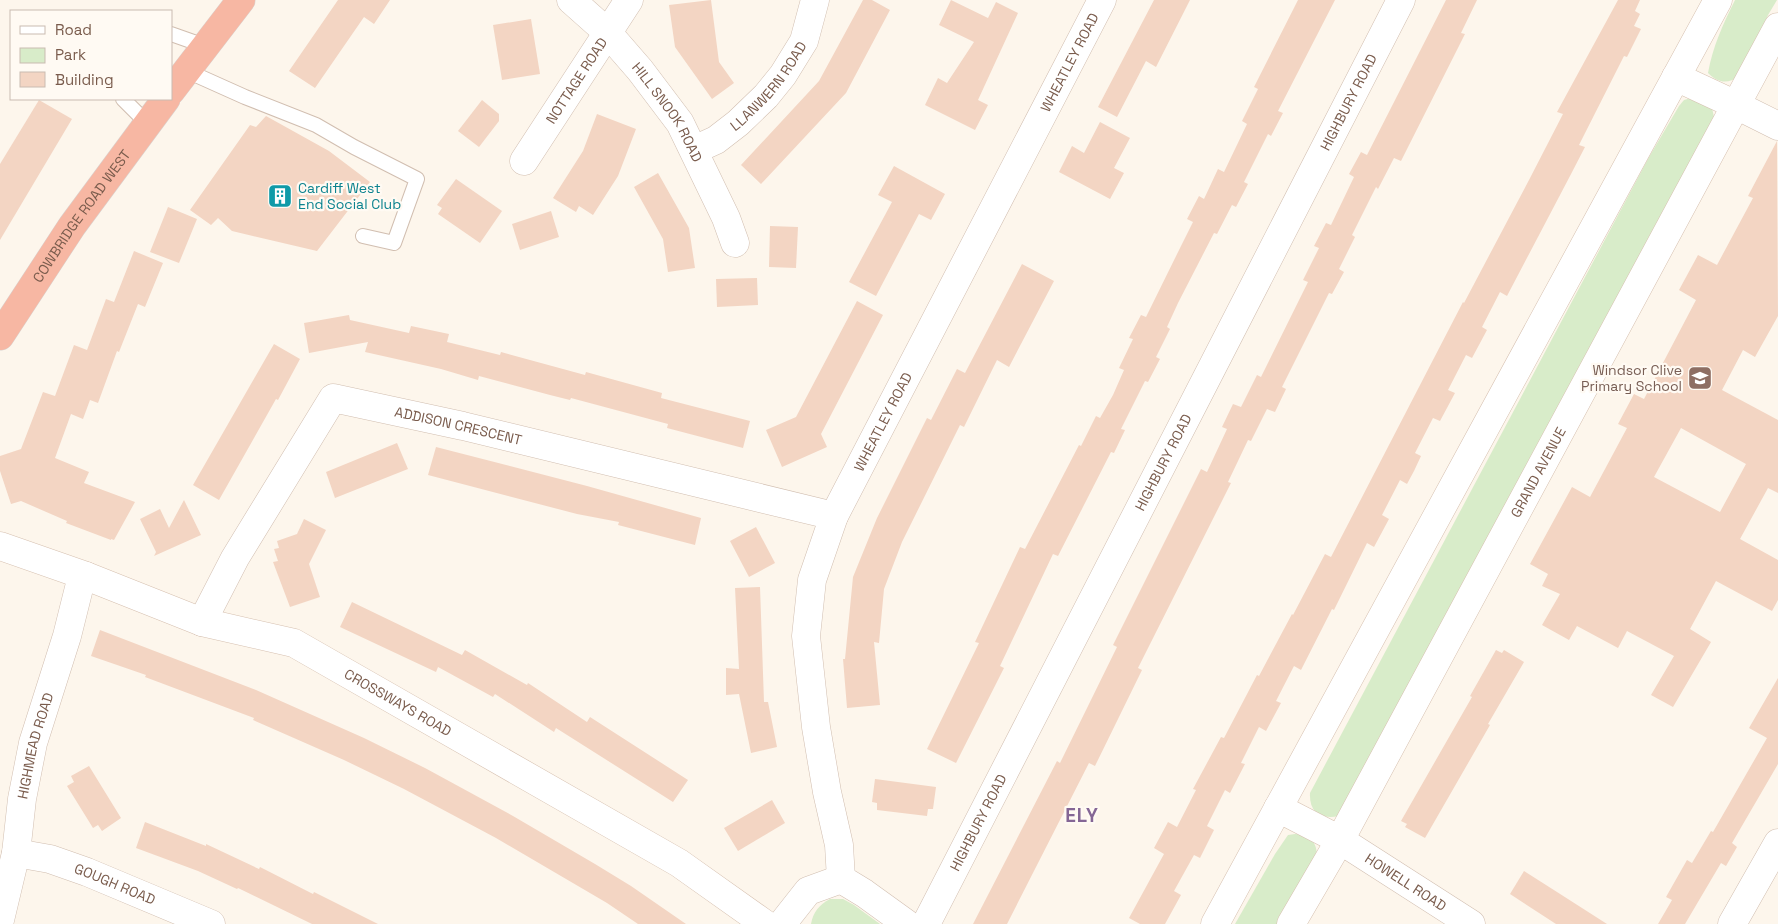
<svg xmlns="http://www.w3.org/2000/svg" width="1778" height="924" font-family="'Space Grotesk',sans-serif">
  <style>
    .green { fill: #d8ecc9 }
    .building { fill: #f3d5c3; fill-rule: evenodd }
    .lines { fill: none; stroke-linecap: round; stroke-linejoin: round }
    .lane-casing { stroke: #d1beb0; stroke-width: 16 }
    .street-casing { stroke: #d1beb0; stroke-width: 29 }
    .secondary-casing { stroke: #d6c0b0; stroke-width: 29 }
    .highway-casing { stroke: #dad1cd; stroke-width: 29 }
    .lane { stroke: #fff; stroke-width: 14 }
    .street { stroke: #fff; stroke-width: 28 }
    .secondary { stroke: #fff; stroke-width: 28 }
    .highway { stroke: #f7b7a3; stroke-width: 28 }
    .labels { text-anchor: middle; stroke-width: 4.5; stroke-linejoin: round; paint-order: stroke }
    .street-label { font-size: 14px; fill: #7a5c4d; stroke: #fffaf3 }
    .culture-label { font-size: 14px; fill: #0d838f; stroke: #fffaf3; text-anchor: start }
    .education-label { font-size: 14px; fill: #785e54; stroke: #fffaf3; text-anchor: end }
    .district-label { font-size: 19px; font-weight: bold; letter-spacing: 1px; fill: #846695; stroke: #fffaf3 }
  </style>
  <rect width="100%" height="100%" fill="#fdf6ec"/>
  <!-- green -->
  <g class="green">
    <path d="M1735 0H1777L1768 15 1739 77C1727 84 1718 83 1708 73 1713 46 1723 24 1735 0Z"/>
    <path d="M1691 98 1712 108 1714 117 1339 816C1320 820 1309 812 1310 793L1649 157 1679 106 1684 100Z"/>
    <path d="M1295 834C1309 835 1316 840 1317 855L1279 924H1235L1275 854 1288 835Z"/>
    <path d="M830 899H843L854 905 880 924H811C813 912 819 905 830 899Z"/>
  </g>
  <!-- building -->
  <g class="building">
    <path d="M338 0H390L374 24 364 17 315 88 289 71Z"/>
    <path d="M711 0 719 62 734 83 712 99 675 47 669 5Z"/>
    <path d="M863 0H872L890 10 846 93 761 184 741 165 819 81Z"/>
    <path d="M951 0 988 18 996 2 1018 13 978 100 988 105 975 130 925 105 938 78 947 83 974 42 939 25Z"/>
    <path d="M1154 0H1190L1156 67 1146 61 1117 117 1098 107Z"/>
    <path d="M1298 0H1335L1278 111 1283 113 1271 136 1268 134 1244 182 1248 184 1236 207 1232 205 1217 234 1214 233 1178 303 1167 327 1170 329 1156 357 1160 359 1148 382 1145 381 1121 429 1125 430 1114 453 1111 452 1058 556 1053 554 1000 666 1004 668 956 763 927 749 979 643 975 642 1020 547 1025 549 1079 445 1081 446 1096 416 1100 418 1113 395 1124 370 1119 368 1133 339 1129 338 1141 315 1146 317 1181 246 1193 222 1187 219 1199 196 1204 199 1218 169 1224 172 1247 124 1242 121 1258 89 1254 87Z"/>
    <path d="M1446 0H1477L1461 33 1465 34 1401 161 1394 158 1378 189 1376 187 1352 235 1355 237 1339 269 1344 272 1332 294 1329 293 1282 387 1286 389 1275 412 1267 409 1251 441 1248 440 1228 482 1231 483 1138 668 1142 670 1095 766 1089 763 1007 924H973L1057 761 1060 763 1117 647 1113 645 1201 469 1207 472 1227 429 1222 427 1233 404 1241 407 1257 375 1261 377 1308 282 1303 280 1319 248 1314 246 1326 223 1331 225 1354 177 1349 174 1361 152 1367 155Z"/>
    <path d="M1618 0H1640L1635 11 1640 14 1634 26 1641 29 1627 57 1624 56 1579 145 1585 147 1570 176 1507 296 1500 292 1482 327 1487 330 1472 358 1466 355 1448 390 1455 393 1440 421 1433 418 1415 453 1421 456 1414 471 1407 484 1400 480 1382 515 1389 519 1374 547 1367 543 1334 610 1332 609 1301 670 1294 666 1276 701 1281 703 1266 731 1259 727 1241 763 1245 764 1230 793 1225 790 1207 826 1214 830 1200 858 1194 855 1174 891 1181 895 1165 924H1140L1129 918 1164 854 1154 848 1168 822 1177 827 1196 790 1193 789 1221 737 1224 738 1257 675 1259 676 1292 614 1293 615 1325 554 1331 557 1463 302 1464 303 1529 180 1563 114 1557 112Z"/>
    <path d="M531 19 540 74 502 80 493 25Z"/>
    <path d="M39 100 72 119 0 240V164Z"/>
    <path d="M482 100 499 114V121L479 147 458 131Z"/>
    <path d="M597 114 636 129 618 176 593 215 579 206 576 212 553 198 583 151Z"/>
    <path d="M266 116 329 151 370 182 317 251 232 231 218 218 211 225 190 210 250 125 256 127Z"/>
    <path d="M1100 122 1130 138 1114 168 1124 173 1110 199 1059 172 1072 146 1084 153Z"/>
    <path d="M1777 141 1778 316 1755 357 1743 350 1722 390 1778 420V493L1768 488 1740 539 1778 560V600L1772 611 1716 581 1690 629 1711 642 1673 707 1651 695 1674 656 1627 631 1618 648 1577 626 1569 640 1542 625 1560 594 1542 586 1548 574 1530 564 1572 487 1590 497 1627 428 1618 424 1634 394 1644 399 1696 300 1679 290 1698 255 1717 265 1753 198 1748 196ZM1681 428 1746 464 1720 512 1654 477Z"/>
    <path d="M894 166 945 194 931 220 919 214 876 296 849 282 892 202 878 195Z"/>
    <path d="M658 173 689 228 695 268 668 272 663 239 634 187Z"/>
    <path d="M456 179 502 211 480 243 438 214 442 208 437 205Z"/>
    <path d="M168 207 197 219 179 263 150 252Z"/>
    <path d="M551 211 559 237 520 250 512 224Z"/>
    <path d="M770 226 798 227 796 268 769 267Z"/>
    <path d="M134 251 163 263 145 307 138 304 119 352 117 351 98 403 90 400 83 419 71 414 55 458 89 472 84 483 135 502 114 540 111 539V540L66 523 67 521 21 501 11 504 0 471V456L21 449 43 392 55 396 74 345 87 350 106 299 114 302Z"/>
    <path d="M1022 264 1054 281 1009 367 997 360 964 427 960 425 902 542 884 589 879 643 874 642 880 705 847 708 843 659H845L853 577 877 518 927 418 931 420 957 369 965 373Z"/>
    <path d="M757 278 758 305 717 307 716 279Z"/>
    <path d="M857 301 883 315 821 434 827 447 782 467 766 430 796 417Z"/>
    <path d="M349 315 350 320 409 333 411 326 449 334 447 342 500 355 501 352 585 375 586 372 662 393 661 398 750 421 743 448 667 428 668 424 571 398 570 400 550 395 479 376 478 380 441 369 365 352 368 342 309 353 304 323Z"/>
    <path d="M274 344 300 359 278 400 276 399 219 500 193 485Z"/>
    <path d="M397 443 408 469 335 498 326 472Z"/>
    <path d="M436 447 587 486 701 518 695 545 618 525 619 522 577 514 428 475Z"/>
    <path d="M184 500 201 535 154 556 156 552 140 519 160 509 169 528Z"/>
    <path d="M304 519 326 530 309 564 320 597 290 607 273 562 278 561 274 549 279 548 277 541 297 534Z"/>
    <path d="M756 527 775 563 749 577 730 541Z"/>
    <path d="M760 587 764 702H768L777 747 751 753 739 694 726 695V668L739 669 735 588Z"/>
    <path d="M352 602 462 655 465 650 527 685 528 683 587 722 590 717 688 780 673 802 556 728 554 732 495 694 493 697 438 667 436 672 340 627Z"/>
    <path d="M100 630 256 690 364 738 425 768 513 816 595 864 631 886 686 924H638L607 903 496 838 404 789 344 760 253 720 254 718 145 677 146 675 91 656Z"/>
    <path d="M1496 650 1502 653 1504 650 1524 662 1488 724 1490 725 1425 838 1405 827 1407 824 1401 821 1472 697 1470 696Z"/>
    <path d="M1778 678V764L1732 843 1737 847 1726 866 1721 863 1685 924H1658L1672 900 1666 897 1687 860 1692 863 1711 831 1713 832 1767 738 1749 728Z"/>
    <path d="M89 766 121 818 102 831 98 825 93 828 67 786 74 782 71 776Z"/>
    <path d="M875 779 936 787 933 809H928L927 816 877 810V803L872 802Z"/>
    <path d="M772 800 785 823 738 851 724 828Z"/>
    <path d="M145 822 206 846V844L259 869 260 867 313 894 314 892 378 924H312L238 888 237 889 198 871 136 848Z"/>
    <path d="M1524 871 1557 892 1607 924H1556L1510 894Z"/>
  </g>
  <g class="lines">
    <defs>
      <g id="lane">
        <path d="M171 34 205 46"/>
        <path d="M187 71 245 97 316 125 354 147 417 179 394 243 363 236"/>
        <path d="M123 99 147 123"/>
      </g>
      <g id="street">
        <path id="s1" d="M571 0 607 32 640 70 680 123 726 218 735 243"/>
        <path d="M1736 105 1778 126"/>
        <path id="s2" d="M694 150 716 140 738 123 766 96 783 75 804 41 815 0"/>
        <path id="s3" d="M524 161 629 0"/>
        <path id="s4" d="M202 622 235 558 333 398 463 426 834 516"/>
        <path id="s5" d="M1340 840 1471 924"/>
        <path id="s6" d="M16 853 50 859 87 872 211 924"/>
        <path id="s7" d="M841 879 839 845 827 792 816 727 806 636 812 580 834 516 1102 0"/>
        <path id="s8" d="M0 920 16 853 22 799 33 743 67 636 79 588 86 576"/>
        <path d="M782 924 808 891 841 879 864 893 907 924"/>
        <path id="s9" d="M926 924 1401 0"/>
        <path d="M1732 924 1778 843"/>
      </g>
      <g id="secondary">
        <path d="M1676 77 1736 105"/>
        <path id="s10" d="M0 546 86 576 202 622 294 643 679 863 765 924"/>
        <path d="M1278 808 1340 840"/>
        <path d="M1215 924 1718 0"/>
        <path id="s11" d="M1291 924 1340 840 1778 27"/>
      </g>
      <g id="highway">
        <path d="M171 91 241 0"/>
        <path id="s12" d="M0 336 72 226 166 99"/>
      </g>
    </defs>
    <!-- lane casing -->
    <use href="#lane" class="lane-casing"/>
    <!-- street casing -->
    <use href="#street" class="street-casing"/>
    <!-- secondary casing -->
    <use href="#secondary" class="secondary-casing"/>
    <!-- highway casing -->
    <use href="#highway" class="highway-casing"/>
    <!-- lane -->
    <use href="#lane" class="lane"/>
    <!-- street -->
    <use href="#street" class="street"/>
    <!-- secondary -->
    <use href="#secondary" class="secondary"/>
    <!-- highway -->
    <use href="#highway" class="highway"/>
  </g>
  <!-- icons -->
  <defs>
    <symbol id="building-square" viewBox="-11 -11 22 22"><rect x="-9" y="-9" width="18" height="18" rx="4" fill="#0f9aa8" stroke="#fffaf3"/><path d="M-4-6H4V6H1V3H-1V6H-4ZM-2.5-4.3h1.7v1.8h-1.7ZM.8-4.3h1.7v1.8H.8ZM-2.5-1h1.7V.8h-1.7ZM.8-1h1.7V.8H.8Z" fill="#fff"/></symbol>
    <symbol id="school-square" viewBox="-11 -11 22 22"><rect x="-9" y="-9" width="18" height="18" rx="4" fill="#8d6e63" stroke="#fffaf3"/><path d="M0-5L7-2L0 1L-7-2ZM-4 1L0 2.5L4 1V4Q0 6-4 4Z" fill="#fff"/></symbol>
  </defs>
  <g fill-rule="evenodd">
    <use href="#building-square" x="266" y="182" width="28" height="28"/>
    <use href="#school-square" x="1686" y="364" width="28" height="28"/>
  </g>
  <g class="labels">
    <!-- street labels -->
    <g class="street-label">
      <text dy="5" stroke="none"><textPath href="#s7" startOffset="881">WHEATLEY ROAD</textPath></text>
      <text dy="5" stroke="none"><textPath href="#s3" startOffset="96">NOTTAGE ROAD</textPath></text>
      <text dy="5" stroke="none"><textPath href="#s2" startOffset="100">LLANWERN ROAD</textPath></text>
      <text dy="5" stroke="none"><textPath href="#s9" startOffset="924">HIGHBURY ROAD</textPath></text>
      <text dy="5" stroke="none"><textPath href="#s1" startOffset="149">HILL SNOOK ROAD</textPath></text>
      <text dy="5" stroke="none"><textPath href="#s12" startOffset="145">COWBRIDGE ROAD WEST</textPath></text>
      <text dy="5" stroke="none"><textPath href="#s7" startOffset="476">WHEATLEY ROAD</textPath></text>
      <text dy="5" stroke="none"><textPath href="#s4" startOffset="388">ADDISON CRESCENT</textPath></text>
      <text dy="5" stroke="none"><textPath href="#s9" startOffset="519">HIGHBURY ROAD</textPath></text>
      <text dy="5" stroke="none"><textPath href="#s11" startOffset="515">GRAND AVENUE</textPath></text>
      <text dy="5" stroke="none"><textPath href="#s10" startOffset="430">CROSSWAYS ROAD</textPath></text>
      <text dy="5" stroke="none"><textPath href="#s8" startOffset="178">HIGHMEAD ROAD</textPath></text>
      <text dy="5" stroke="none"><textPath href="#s9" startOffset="114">HIGHBURY ROAD</textPath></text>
      <text dy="5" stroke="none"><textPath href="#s5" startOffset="78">HOWELL ROAD</textPath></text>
      <text dy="5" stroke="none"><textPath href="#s6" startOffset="104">GOUGH ROAD</textPath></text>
    </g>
    <!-- culture labels -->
    <g class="culture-label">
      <text x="298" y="193">Cardiff West<tspan x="298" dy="16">End Social Club</tspan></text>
    </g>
    <!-- education labels -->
    <g class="education-label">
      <text x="1682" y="375">Windsor Clive<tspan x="1682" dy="16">Primary School</tspan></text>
    </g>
    <!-- district labels -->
    <g class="district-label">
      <text x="1082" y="822">ELY</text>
    </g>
  </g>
  <!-- legend -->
  <rect x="10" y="10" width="162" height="90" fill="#fffaf3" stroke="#cabbb1"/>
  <rect x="20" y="26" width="25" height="8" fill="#ffffff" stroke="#cabbb1"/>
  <text x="55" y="35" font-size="15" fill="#7a5c4d">Road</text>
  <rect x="20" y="48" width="25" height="15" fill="#d8ecc9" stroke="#cabbb1"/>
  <text x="55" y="60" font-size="15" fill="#7a5c4d">Park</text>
  <rect x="20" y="72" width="25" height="15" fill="#f3d5c3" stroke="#cabbb1"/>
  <text x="55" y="85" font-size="15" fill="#7a5c4d">Building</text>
</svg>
